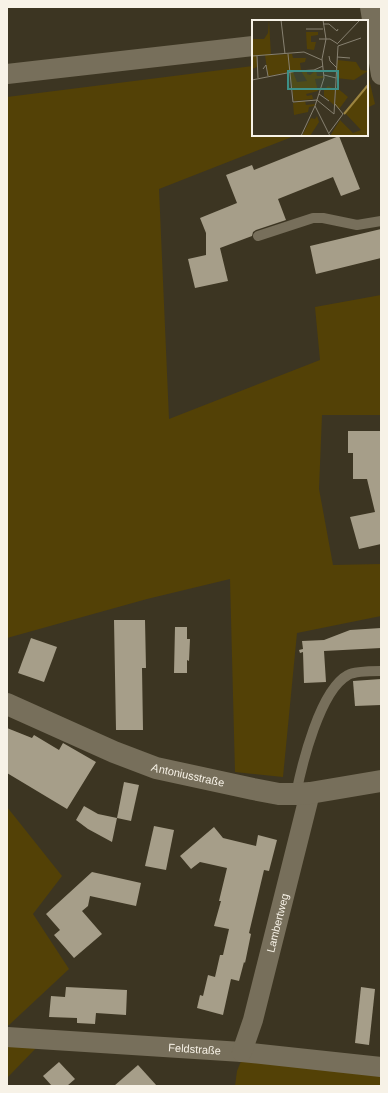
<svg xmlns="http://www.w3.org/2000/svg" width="388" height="1093" font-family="Helvetica,sans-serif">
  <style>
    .green { fill: #534106 }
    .building { fill: #a69e89 }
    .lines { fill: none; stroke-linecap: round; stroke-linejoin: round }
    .lane { stroke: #776f5b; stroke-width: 10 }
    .street { stroke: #776f5b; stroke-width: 20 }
    .secondary { stroke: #776f5b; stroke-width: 22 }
    .labels { text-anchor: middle; stroke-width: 4; stroke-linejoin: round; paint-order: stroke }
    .street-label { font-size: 11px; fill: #f7f2e7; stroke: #201c14 }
    .inset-river { fill: none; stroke: #9c8440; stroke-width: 2 }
    .inset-road { fill: none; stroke: #878171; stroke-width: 1 }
    .view { fill: #3d8f86; fill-opacity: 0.15; stroke: #3d8f86; stroke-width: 2 }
    .inset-edge { fill: none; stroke: #f7f2e7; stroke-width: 2 }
  </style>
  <rect width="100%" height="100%" fill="#3c3522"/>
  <!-- green -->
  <g class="green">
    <path d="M253 66V135H297L159 189 169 419 320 360 315 307 381 295V415H322L319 489 333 565 381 564V616L297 633 283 777 235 772 230 579 147 599 7 638V97Z"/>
    <path d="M367 71 375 104 367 108Z"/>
    <path d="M7 807 62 876 33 914 69 969 9 1025H7Z"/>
    <path d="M7 1043 39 1045 7 1078Z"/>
    <path d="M244 1054 381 1070V1086H235L237 1071Z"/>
  </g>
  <!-- building -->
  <g class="building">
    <path d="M339 136 360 189 341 196 333 177 278 199 286 220 256 230 253 232 252 236 220 248 228 281 195 288 188 259 206 255V233L200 218 237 203 226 175 252 165 254 170Z"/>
    <path d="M381 229V258L316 274 310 246Z"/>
    <path d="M348 431H381V544L359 549 350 517 375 512 367 479H353V453H348Z"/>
    <path d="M114 620H145L146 668H142L143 730H116Z"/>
    <path d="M175 627H187V639H190L189 661 187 660V673H174Z"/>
    <path d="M381 628V648L324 651 326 682 304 683 303 652 300 653 299 650 303 649 302 641 324 640 350 630Z"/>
    <path d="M31 638 57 647 44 682 18 673Z"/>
    <path d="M381 679V705L355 706 353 681Z"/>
    <path d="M7 728 32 738 34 735 59 750 63 743 96 762 67 809 7 773Z"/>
    <path d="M124 782 139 785 131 821 117 818Z"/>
    <path d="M84 806 98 814 117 818 112 842 88 829 76 820Z"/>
    <path d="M154 826 174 830 166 870 145 866Z"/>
    <path d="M214 827 223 838 256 846 258 835 277 840 269 871 264 870 249 933 251 934 245 963 244 962 239 981 231 979 223 1015 197 1008 200 995 203 996 208 975 215 977 220 955H223L229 929 214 926 221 901H219L227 868 200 862 191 869 180 856Z"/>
    <path d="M92 872 141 883 136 906 90 896 88 906 82 911 102 934 74 958 54 935 60 930 46 914Z"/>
    <path d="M66 987 127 990 126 1015 96 1013 95 1024 77 1023V1018L49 1017 51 996 65 997Z"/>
    <path d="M361 987 375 989 369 1045 355 1043Z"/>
    <path d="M59 1062 75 1079 67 1086H52L43 1076Z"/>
    <path d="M138 1065 157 1086H114Z"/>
  </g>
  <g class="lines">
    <!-- lane -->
    <g class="lane">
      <path d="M258 236 313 218H323L357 225 381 221"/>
      <path d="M296 794C302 764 320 690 348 675 355 671 372 671 381 671"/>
    </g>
    <!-- street -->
    <g class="street">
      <path d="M370 7 381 75"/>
      <path d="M7 74 253 46"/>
      <path id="s1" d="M7 1037 242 1052 381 1067"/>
      <path id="s2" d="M242 1052 253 1020 310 793"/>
    </g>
    <!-- secondary -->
    <path class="secondary" id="s3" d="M7 704 114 752 156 768 253 789 279 794H296L310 793 381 781"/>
  </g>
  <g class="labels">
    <!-- street labels -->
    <g class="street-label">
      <text dy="4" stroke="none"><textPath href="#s3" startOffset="195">Antoniusstraße</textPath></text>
      <text dy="4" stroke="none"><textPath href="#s2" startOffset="134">Lambertweg</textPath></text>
      <text dy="4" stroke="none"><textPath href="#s1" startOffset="188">Feldstraße</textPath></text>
    </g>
  </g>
  <!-- overview -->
  <g transform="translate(252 20)">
    <rect width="116" height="116" fill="#3c3522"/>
    <path d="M17 0H26L17 1 19 35 40 34 41 38H54L53 42 48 43 49 50 16 56 13 35 5 36V47L0 49V19H12L16 13ZM54 12H66V15L59 16V22H64L62 30 55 29ZM85 40 104 42 109 50 116 51 102 60 84 58ZM64 50 65 56H72L71 58 63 59 66 71 54 74 55 76 60 75 61 79 42 81 38 53 41 52 45 62 55 61 49 51H55V54L58 55ZM76 66 83 69 82 85 72 76V70ZM116 66V116H78L88 100 101 113 109 110 93 93ZM84 67 96 77 87 89 83 85ZM53 81 54 85 63 84 62 86 57 87 56 92 42 95 41 83ZM65 96 67 102 58 116H50L59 98 63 99Z" fill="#534106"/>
    <path class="inset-river" d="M92 94 116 65"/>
    <path class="inset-road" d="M29 0 33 34M71 4H77L85 11 86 9M54 9H71M67 19H78L86 24M86 23 108 0M86 26 109 18M36 34 41 82 65 80M0 36 52 32 70 40M5 36 6 58M77 36 78 41 85 48M85 37 98 38M11 49 14 45 16 56M72 55 84 58M0 60 45 51 62 50 71 46M67 74 77 81M65 80 82 94M63 86 78 116M82 94 86 26M77 113 91 94 83 84M49 116 63 86 72 58 70 39 74 19 71 0"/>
    <path class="view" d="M36 51H86V69H36Z"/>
    <rect width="116" height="116" class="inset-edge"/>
  </g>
  <!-- border -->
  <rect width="388" height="1093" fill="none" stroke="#f7f2e7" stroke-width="16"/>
</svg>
